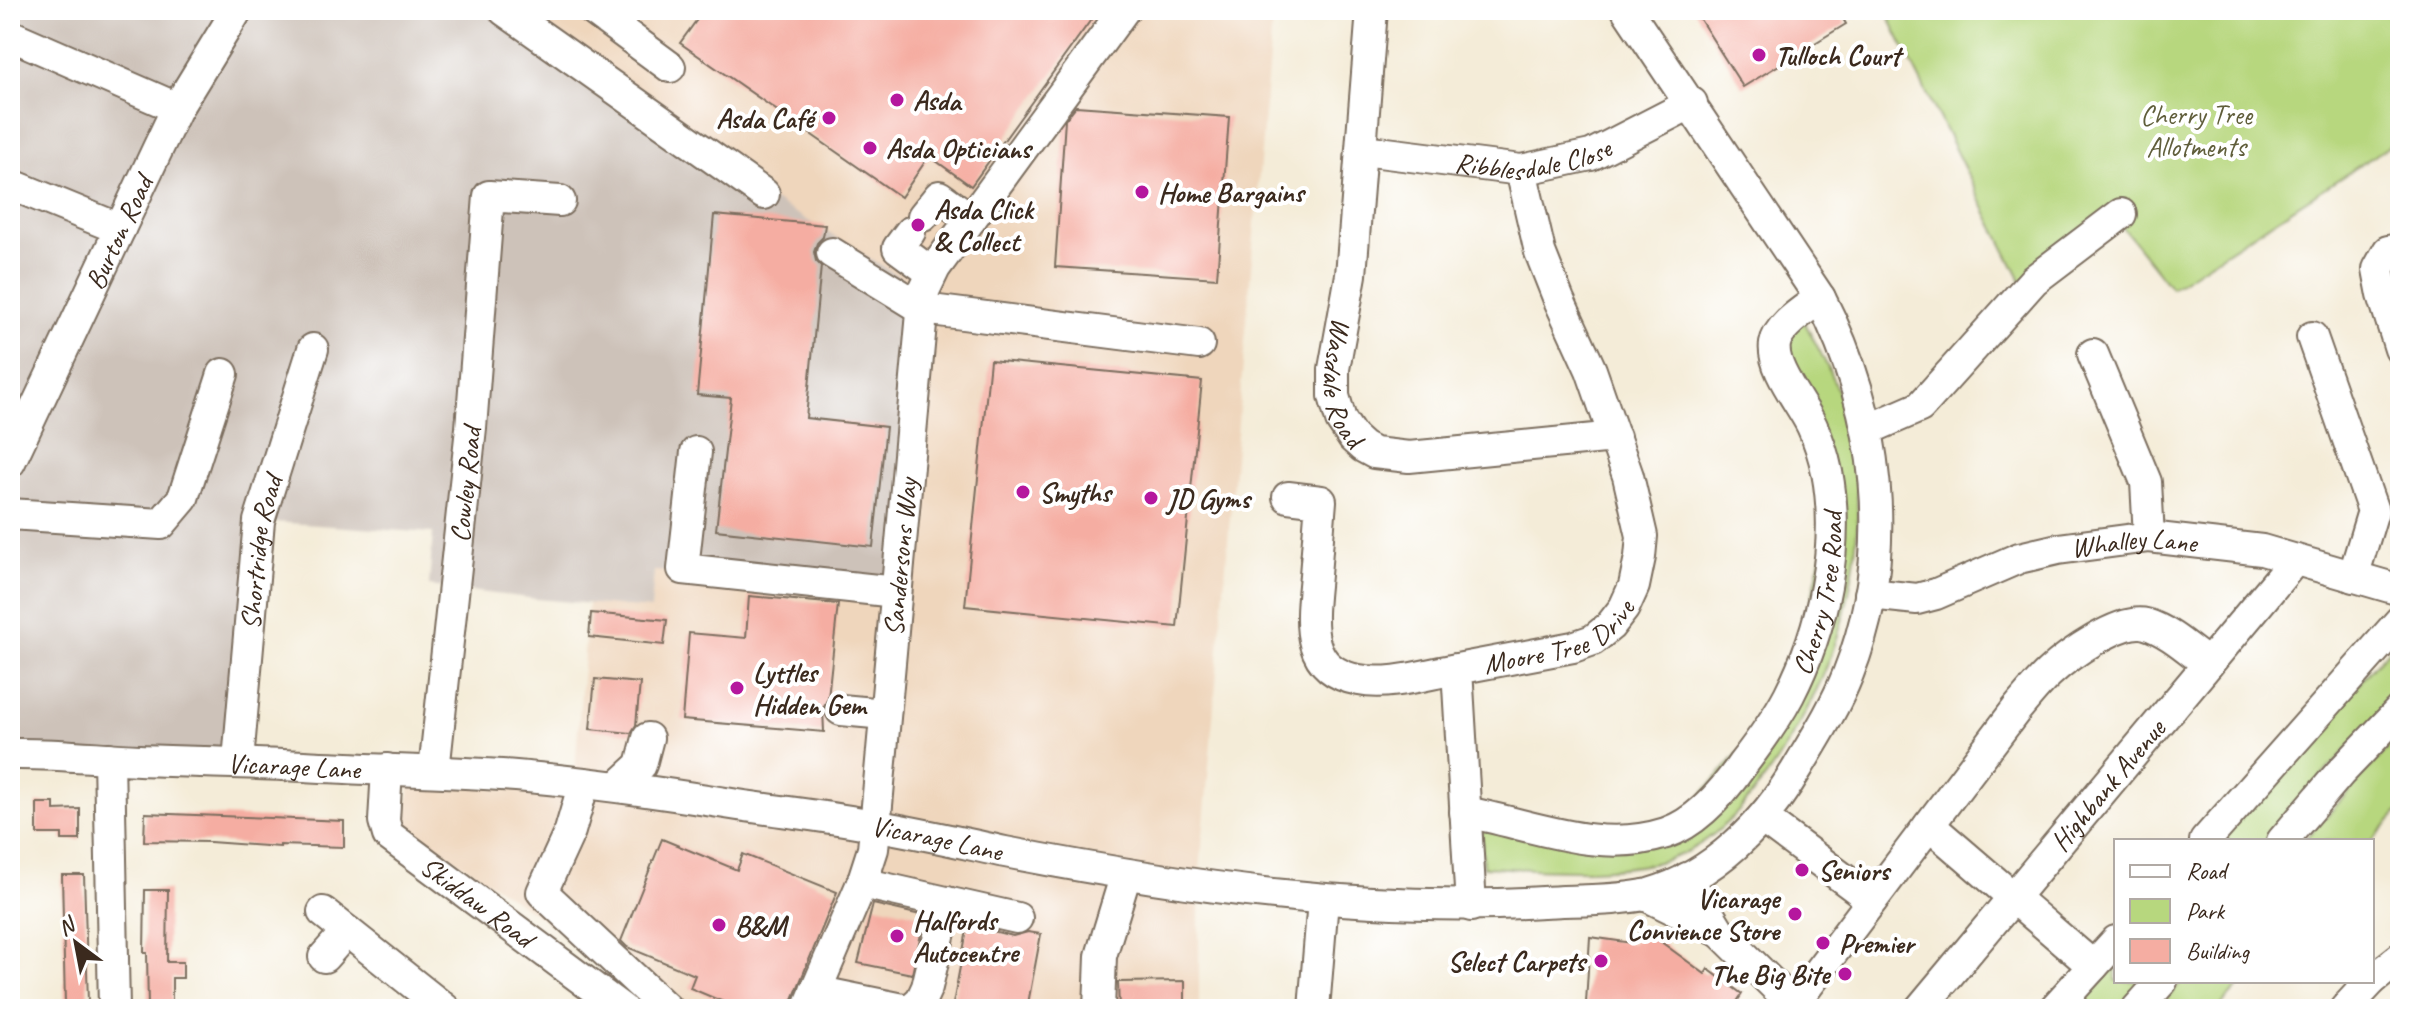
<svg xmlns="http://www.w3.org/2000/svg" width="2410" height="1019" font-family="Caveat,sans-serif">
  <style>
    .built { fill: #efd6bc }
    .industrial { fill: #cdc2b9 }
    .green { fill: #b7d77e; stroke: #79804e; stroke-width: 2 }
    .building { fill: #f5ada2 }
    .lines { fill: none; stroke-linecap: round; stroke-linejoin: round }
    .minor-casing { stroke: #7c6e5f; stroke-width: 34 }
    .minor { stroke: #fff; stroke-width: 30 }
    .poi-dot { fill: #b5179e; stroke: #fff; stroke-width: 3 }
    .labels { text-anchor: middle; stroke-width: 8; stroke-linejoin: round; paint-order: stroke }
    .poi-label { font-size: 28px; font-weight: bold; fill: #3b2a1e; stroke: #fff; text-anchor: start }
    .park-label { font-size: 28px; fill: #605e3b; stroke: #fff }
    .street-label { font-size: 28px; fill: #3b2a1e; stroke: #fff }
  </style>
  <rect width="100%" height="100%" fill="#fff"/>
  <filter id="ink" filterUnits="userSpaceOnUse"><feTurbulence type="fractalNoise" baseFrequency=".0125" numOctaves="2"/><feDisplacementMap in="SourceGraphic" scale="16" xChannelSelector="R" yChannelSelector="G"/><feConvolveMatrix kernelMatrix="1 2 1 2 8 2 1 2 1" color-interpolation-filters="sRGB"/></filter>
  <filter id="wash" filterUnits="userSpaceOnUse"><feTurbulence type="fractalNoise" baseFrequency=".006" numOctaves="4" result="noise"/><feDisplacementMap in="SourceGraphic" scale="32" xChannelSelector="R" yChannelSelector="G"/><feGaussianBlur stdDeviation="1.8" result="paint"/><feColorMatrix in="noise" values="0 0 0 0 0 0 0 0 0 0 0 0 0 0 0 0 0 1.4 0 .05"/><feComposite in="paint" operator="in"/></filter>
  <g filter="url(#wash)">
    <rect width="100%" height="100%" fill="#f4ecd8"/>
    <!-- built -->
    <path class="built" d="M513 10H1273L1199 883V1009H653L586 948 406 826 411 770 574 782 588 603 651 608 654 571 764 194Z"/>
    <!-- industrial -->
    <path class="industrial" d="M10 10H513L764 194 924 291 896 592 758 577 654 571 651 609 537 599 429 586 433 533 259 521 238 761 10 754Z"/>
    <!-- green -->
    <g class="green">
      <path d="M1885 10H2400V139L2171 288 2121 225 2022 283Z"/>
      <path d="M1800 314C1812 337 1826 360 1835 385 1879 508 1855 634 1788 743 1763 784 1730 830 1686 852 1636 878 1539 869 1483 867L1481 814 1669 832 1789 695 1831 515 1780 369Z"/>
      <path d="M2400 637V693L2313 785 2265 841H2220Z"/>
      <path d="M2400 735V810L2372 841H2304Z"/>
      <path d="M2116 960V981H2146L2121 1009H2073Z"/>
      <path d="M2182 981H2244L2218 1009H2158Z"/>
    </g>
    <g id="blocks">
      <!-- building -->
      <g class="building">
        <path d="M704 10H1098L971 186 929 156 901 197 680 43Z"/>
        <path d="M1694 10H1838L1846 24 1743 87Z"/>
        <path d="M1076 106 1229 117 1217 278 1055 267 1065 120Z"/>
        <path d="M714 215 825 225 823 237 817 243 814 252 816 261 821 266 806 418 886 427 873 547 716 530 731 398 697 395Z"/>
        <path d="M990 360 1202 381 1177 627 965 606Z"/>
        <path d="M749 596 838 604 828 698 823 708 824 732 682 720 689 633 746 638Z"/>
        <path d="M591 613 667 620 664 645 589 637Z"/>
        <path d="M595 679 640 683 636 725 631 733 590 729Z"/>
        <path d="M37 803H54V810L80 809V840H62V834H37Z"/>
        <path d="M145 813 344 821V847L280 845V847L210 842 144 841Z"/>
        <path d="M662 839 737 870 743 854 837 892 789 1009H740L690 988 695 975 627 947 621 941Z"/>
        <path d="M62 875H84L88 1002 65 1004Z"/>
        <path d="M145 890H168L167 962H183V978H172V1009H148L147 953H144Z"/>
        <path d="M873 904 925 916 912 974 858 963Z"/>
        <path d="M968 925 1013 936 1028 932 1041 934 1027 1009H952Z"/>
        <path d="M1642 928 1705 974 1708 969 1742 994 1732 1009H1598L1586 1003 1590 937 1632 943Z"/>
        <path d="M1185 981V1009H1119L1118 982Z"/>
      </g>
    </g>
  </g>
  <g filter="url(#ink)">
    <use href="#blocks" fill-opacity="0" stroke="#7c6e5f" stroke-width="2"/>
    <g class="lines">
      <defs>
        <g id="minor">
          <path d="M504 10 764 194"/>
          <path d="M593 10 670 67"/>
          <path id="s1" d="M1372 10 1351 275 1334 369V396L1341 420 1353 438 1363 447 1374 453 1409 457 1615 437"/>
          <path d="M10 35 177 108"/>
          <path id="s2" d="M1363 150 1521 170 1591 155 1692 103"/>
          <path d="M10 184 120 229"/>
          <path d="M923 216 939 196 971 219"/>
          <path d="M910 232 898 248 932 273"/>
          <path d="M2400 249 2388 251 2378 269 2383 295 2400 349"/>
          <path d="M832 253 923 309 1199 344"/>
          <path d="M2312 337 2373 511 2353 577"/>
          <path d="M2093 354 2146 482 2149 537"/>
          <path d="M1867 430 1920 407 2034 280 2121 214"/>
          <path d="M696 452 683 569 896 592"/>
          <path id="s3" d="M10 462 177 108 237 10"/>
          <path d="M1288 497 1321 501C1319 526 1317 551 1315 575 1311 619 1302 670 1359 680 1390 686 1426 674 1457 669"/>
          <path d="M10 514 161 524 183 498 223 374"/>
          <path id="s4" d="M1870 594 1917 599 1936 594 2019 558 2058 549 2149 537 2262 550 2400 590"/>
          <path d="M841 710 885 714"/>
          <path id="s5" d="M10 754C54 753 96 758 139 760 194 762 249 763 304 766 375 770 445 771 516 776 591 782 664 793 738 805 785 812 832 817 878 826 920 833 963 843 1005 852 1182 886 1363 913 1543 902 1574 900 1620 901 1649 894 1714 876 1765 823 1798 767 1816 737 1835 707 1848 674 1897 551 1879 413 1820 298L1627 10"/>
          <path d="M109 758 114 1009"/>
          <path id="s6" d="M238 761 259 521 313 349"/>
          <path id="s7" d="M387 769 384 821 388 835 622 1009"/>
          <path id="s8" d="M434 771 471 428 489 196 560 201"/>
          <path d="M584 783 570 831 542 892 667 1009"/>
          <path d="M618 786 641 765 648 738"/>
          <path id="s9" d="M1465 812C1532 824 1598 855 1666 833 1698 822 1724 791 1742 765 1759 743 1776 720 1789 695 1823 629 1841 545 1827 472 1824 457 1818 439 1812 426 1802 404 1771 368 1775 344 1778 325 1806 309 1820 298"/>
          <path d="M1762 818 1872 900"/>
          <path d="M1929 825 2093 966"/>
          <path d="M2205 841 2400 621"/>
          <path d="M2282 841 2340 773 2400 710"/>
          <path d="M1687 878 1720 932 1798 1009"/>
          <path d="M862 883 1017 918"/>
          <path d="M1645 895 1720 932"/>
          <path id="s10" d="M1471 906 1457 669 1573 647 1593 640 1610 626 1624 608 1634 586 1640 557 1642 536 1628 476 1591 370 1559 300 1540 252 1521 170"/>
          <path d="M323 912 445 1009"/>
          <path d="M324 957 347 931"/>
          <path d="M2372 980 2400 958"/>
          <path d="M815 991 903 1009"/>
          <path d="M1793 1005 2016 710C2027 697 2037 684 2049 673 2067 656 2121 617 2146 624 2169 631 2189 650 2208 664"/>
          <path id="s11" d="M808 1009 862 883 873 849 924 291 935 268 1124 10"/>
          <path d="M911 1009 921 1000 927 987 947 902"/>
          <path d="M1099 1009 1101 956 1126 874"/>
          <path d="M1314 1009 1323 900"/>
          <path id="s12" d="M1920 1009 2295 560"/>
          <path d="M2054 1009 2116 941"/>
          <path d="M2137 1009 2162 981"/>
          <path d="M2345 1009 2371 981"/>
        </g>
      </defs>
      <!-- minor casing -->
      <use href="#minor" class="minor-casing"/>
      <!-- minor -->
      <use href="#minor" class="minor"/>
    </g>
  </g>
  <!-- markers -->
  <g class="poi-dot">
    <circle cx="1759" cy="55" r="8"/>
    <circle cx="897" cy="100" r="8"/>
    <circle cx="829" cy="118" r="8"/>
    <circle cx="870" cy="148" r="8"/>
    <circle cx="1142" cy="192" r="8"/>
    <circle cx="918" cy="225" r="8"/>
    <circle cx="1023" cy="492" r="8"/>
    <circle cx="1151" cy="498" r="8"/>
    <circle cx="737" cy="688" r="8"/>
    <circle cx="1802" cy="870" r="8"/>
    <circle cx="1795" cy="914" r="8"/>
    <circle cx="719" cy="925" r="8"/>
    <circle cx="897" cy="936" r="8"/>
    <circle cx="1823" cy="943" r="8"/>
    <circle cx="1601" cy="961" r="8"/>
    <circle cx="1845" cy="974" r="8"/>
  </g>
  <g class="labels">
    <!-- poi labels -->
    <g class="poi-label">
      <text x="1775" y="65">Tulloch Court</text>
      <text x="913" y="110">Asda</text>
      <text x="813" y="128" text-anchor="end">Asda Café</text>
      <text x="886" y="158">Asda Opticians</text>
      <text x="1158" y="202">Home Bargains</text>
      <text x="934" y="219">Asda Click<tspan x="934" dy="32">&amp; Collect</tspan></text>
      <text x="1039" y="502">Smyths</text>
      <text x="1167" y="508">JD Gyms</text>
      <text x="753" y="682">Lyttles<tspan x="753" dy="32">Hidden Gem</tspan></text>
      <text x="1818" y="880">Seniors</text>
      <text x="1779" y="908" text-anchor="end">Vicarage<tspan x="1779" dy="32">Convience Store</tspan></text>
      <text x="913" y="930">Halfords<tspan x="913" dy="32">Autocentre</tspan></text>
      <text x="735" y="935">B&amp;M</text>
      <text x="1839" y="953">Premier</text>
      <text x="1585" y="971" text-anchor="end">Select Carpets</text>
      <text x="1829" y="984" text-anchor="end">The Big Bite</text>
    </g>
    <!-- park labels -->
    <g class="park-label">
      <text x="2196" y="124">Cherry Tree<tspan x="2196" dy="32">Allotments</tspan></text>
    </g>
    <!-- street labels -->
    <g class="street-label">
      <text dy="10" stroke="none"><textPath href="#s2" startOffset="172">Ribblesdale Close</textPath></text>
      <text dy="10" stroke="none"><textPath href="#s3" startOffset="254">Burton Road</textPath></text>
      <text dy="10" stroke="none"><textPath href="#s1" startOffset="376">Wasdale Road</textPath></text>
      <text dy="10" stroke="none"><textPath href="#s8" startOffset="288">Cowley Road</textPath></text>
      <text dy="10" stroke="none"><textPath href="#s4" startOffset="274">Whalley Lane</textPath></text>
      <text dy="10" stroke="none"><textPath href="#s6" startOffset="210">Shortridge Road</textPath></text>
      <text dy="10" stroke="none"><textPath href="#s11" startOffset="466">Sandersons Way</textPath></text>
      <text dy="10" stroke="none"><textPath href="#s9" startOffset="500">Cherry Tree Road</textPath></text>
      <text dy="10" stroke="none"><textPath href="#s10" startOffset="346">Moore Tree Drive</textPath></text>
      <text dy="10" stroke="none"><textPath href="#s5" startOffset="284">Vicarage Lane</textPath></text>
      <text dy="10" stroke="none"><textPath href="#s12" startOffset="292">Highbank Avenue</textPath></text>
      <text dy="10" stroke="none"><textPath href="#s5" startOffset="932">Vicarage Lane</textPath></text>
      <text dy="10" stroke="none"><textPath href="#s7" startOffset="178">Skiddaw Road</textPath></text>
    </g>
  </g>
  <!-- margin -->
  <rect width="2410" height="1019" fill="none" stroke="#fff" stroke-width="40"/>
  <!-- legend -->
  <rect x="2114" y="839" width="260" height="144" fill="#ffffff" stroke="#b1aaa5" stroke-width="2"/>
  <rect x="2130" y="865" width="40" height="12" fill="#ffffff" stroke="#b1aaa5" stroke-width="2"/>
  <text x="2186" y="879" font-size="24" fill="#3b2a1e">Road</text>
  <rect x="2130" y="899" width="40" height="24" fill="#b7d77e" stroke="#b1aaa5" stroke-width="2"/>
  <text x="2186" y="919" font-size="24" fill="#3b2a1e">Park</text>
  <rect x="2130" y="939" width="40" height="24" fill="#f5ada2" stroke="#b1aaa5" stroke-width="2"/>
  <text x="2186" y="959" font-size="24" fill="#3b2a1e">Building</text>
  <!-- north arrow -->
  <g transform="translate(76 943) rotate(328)" stroke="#ffffff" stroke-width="6" paint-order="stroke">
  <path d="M0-6L14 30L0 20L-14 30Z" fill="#3b2a1e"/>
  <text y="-12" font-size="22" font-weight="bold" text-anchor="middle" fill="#3b2a1e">N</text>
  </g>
</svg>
